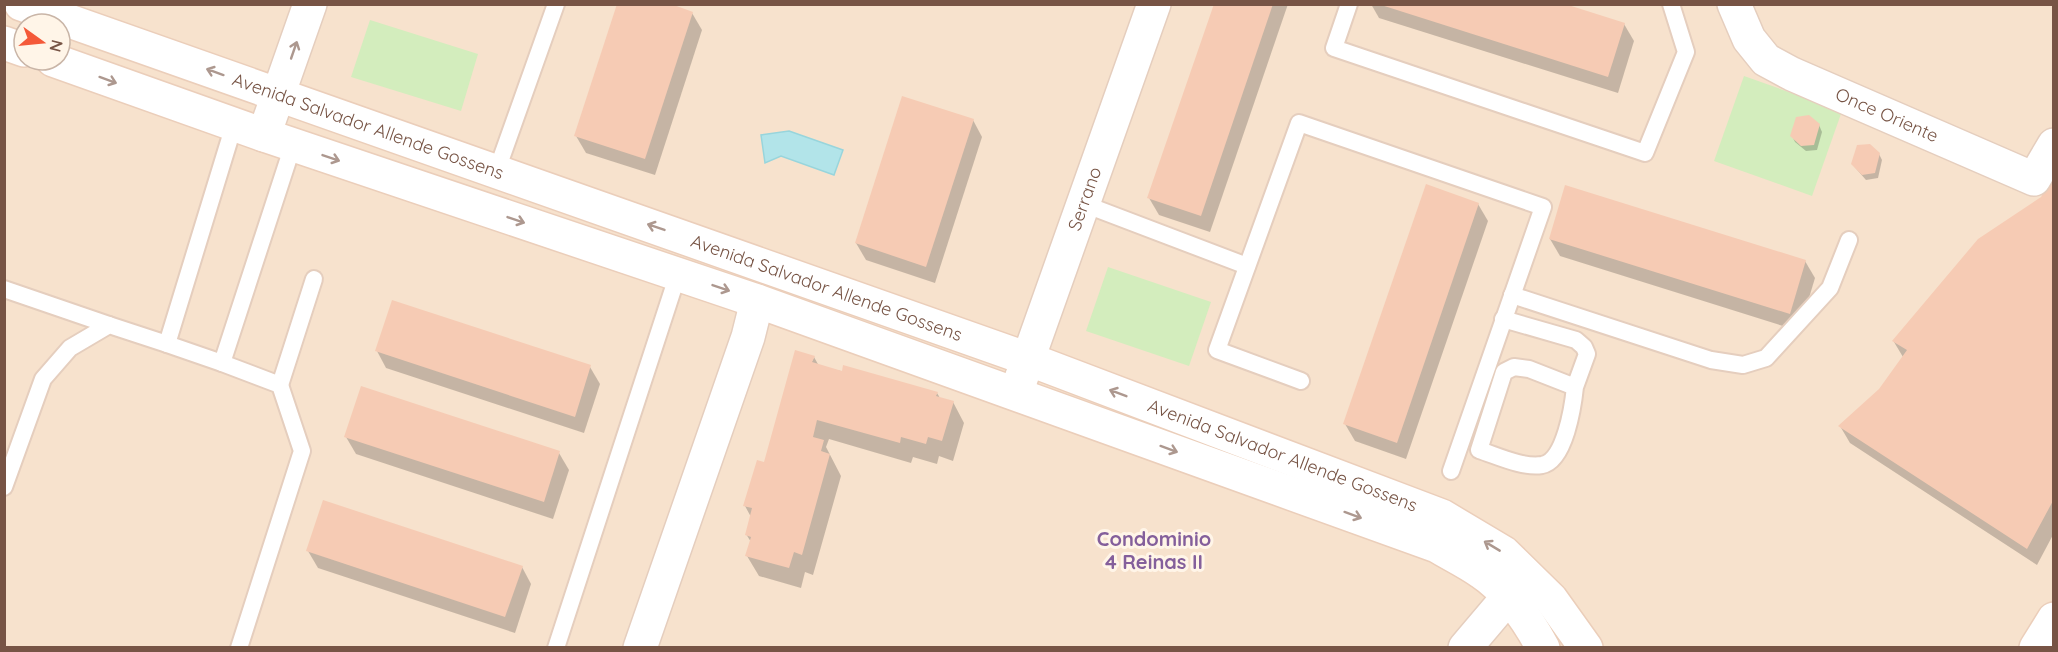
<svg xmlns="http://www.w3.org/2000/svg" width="2058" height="652" font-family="Quicksand,sans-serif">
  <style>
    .residential { fill: #f7e2cd; fill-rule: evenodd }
    .green { fill: #d3edbd }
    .water { fill: #b2e4e9; stroke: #98d5dc; stroke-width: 1.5 }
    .shadow { fill: #0003 }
    .building { fill: #f6cbb4 }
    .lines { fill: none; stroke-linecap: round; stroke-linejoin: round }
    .lane-casing { stroke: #e5cebe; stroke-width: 20 }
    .street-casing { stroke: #e5cebe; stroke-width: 36 }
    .secondary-casing { stroke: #ebceba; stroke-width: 36 }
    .lane { stroke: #fff; stroke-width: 16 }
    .street { stroke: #fff; stroke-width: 33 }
    .secondary { stroke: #fff; stroke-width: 33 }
    .oneway { stroke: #ad988f }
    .labels { text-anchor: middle; stroke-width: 6; stroke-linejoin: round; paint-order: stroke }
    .street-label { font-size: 18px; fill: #775445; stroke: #fff5e8 }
    .neighbourhood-label { font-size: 20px; font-weight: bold; fill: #845f9b; stroke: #fff5e8 }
  </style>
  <rect width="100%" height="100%" fill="#fef1df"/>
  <!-- residential -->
  <path class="residential" d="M5 5H2053V647H5ZM24 24H60V60H24Z"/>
  <!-- green -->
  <g class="green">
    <path d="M370 20 478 54 461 111 351 77Z"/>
    <path d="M1744 76 1842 111 1812 196 1714 161Z"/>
    <path d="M1108 267 1211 302 1189 366 1086 331Z"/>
  </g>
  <!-- water -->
  <path class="water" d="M789 131 843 150 834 175 781 156 765 163 761 135Z"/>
  <!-- shadow -->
  <g class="shadow">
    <path d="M1215 4H1288L1210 232 1159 215 1149 198Z"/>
    <path d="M1371 4H1560L1624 24 1634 41 1618 93 1379 18Z"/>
    <path d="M692 13 702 30 655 175 586 153 576 136Z"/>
    <path d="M973 120 982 137 935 283 866 260 856 243Z"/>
    <path d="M1819 125 1822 132 1817 150 1806 151 1795 142 1792 136Z"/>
    <path d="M1879 154 1882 160 1878 178 1866 180 1852 164Z"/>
    <path d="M2054 179V533L2037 565 1850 443 1840 426 1880 390 1903 357 1894 342 2042 198Z"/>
    <path d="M1478 204 1488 221 1406 459 1355 441 1345 424Z"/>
    <path d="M1550 239 1805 261 1815 278 1799 331 1560 256Z"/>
    <path d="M377 351 590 367 600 384 584 433 386 368Z"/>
    <path d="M814 357 819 366 937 393 940 398 953 402 964 423 953 461 939 456 937 464 913 457 911 463 829 439 826 447 841 476 813 575 805 572 801 588 759 576 747 556 751 542 746 534 751 517 745 506Z"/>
    <path d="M346 437 559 453 569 470 553 519 356 454Z"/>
    <path d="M308 551 522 567 531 584 515 633 318 568Z"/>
  </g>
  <!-- building -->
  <g class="building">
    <path d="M617 4H671L693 12 645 159 574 136Z"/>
    <path d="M1214 4H1273L1201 216 1147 198Z"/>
    <path d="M1378 4H1565L1625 23 1608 77Z"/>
    <path d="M902 96 974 119 926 267 855 243Z"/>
    <path d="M1809 115 1820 124 1814 145 1801 146 1790 136 1796 117Z"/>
    <path d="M1870 144 1880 153 1875 173 1862 175 1851 164 1857 145Z"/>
    <path d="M2054 176V499L2027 549 1838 426 1879 389 1907 350 1892 341 1978 239 2041 197Z"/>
    <path d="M1426 184 1479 203 1397 443 1343 424Z"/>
    <path d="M1565 185 1806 260 1790 314 1549 239Z"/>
    <path d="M392 300 591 365 575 417 375 351Z"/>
    <path d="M795 350 815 356 812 362 842 371 843 365 938 392 936 396 954 401 942 441 928 437 926 444 901 437 900 443 817 420 813 437 824 440 821 451 830 454 802 555 794 552 789 568 745 556 751 537 745 535 752 508 743 506 757 460 764 462Z"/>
    <path d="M361 386 560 451 544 502 344 437Z"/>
    <path d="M323 500 523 566 505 617 306 551Z"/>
  </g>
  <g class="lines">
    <defs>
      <g id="lane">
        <path d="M1349 4 1334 48 1645 153 1686 52 1671 4"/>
        <path d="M497 170 556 4"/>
        <path d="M1084 204 1247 266"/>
        <path d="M4 289 109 325"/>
        <path d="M1512 295 1711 360 1743 365 1766 358 1830 288 1849 240"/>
        <path d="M1503 319 1576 340 1584 347 1587 354 1575 387 1529 369 1514 367 1504 372 1479 450C1498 456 1522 468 1542 465 1565 461 1573 406 1575 387"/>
        <path d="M167 344 222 363"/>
        <path d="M1301 381 1217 350 1299 123 1543 207 1451 471"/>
        <path d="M280 385 314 279"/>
        <path d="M4 487 43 379 70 348 109 325 167 344 234 125"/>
        <path d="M239 648 302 451 280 385 222 363 293 145"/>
        <path d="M556 648 678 274"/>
      </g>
      <g id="street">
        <path id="s1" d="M1734 4 1749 39 1766 60 1792 74 2034 179 2054 145"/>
        <path d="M264 135 310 4"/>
        <path id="s2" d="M1016 393 1154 4"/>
        <path d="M640 648 748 337 757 301"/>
        <path d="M1465 648 1526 576"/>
      </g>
      <g id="secondary">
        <path id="s3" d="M21 4 1028 359 1442 516 1504 553 1551 599 1586 648"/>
        <path d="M4 43 24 50"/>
        <path d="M53 60 264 135 757 301 1437 546C1452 555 1467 562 1481 572 1508 590 1528 620 1543 648"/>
        <path d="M2036 648 2054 619"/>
      </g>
    </defs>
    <!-- lane casing -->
    <use href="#lane" class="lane-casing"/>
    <!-- street casing -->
    <use href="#street" class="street-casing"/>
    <!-- secondary casing -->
    <use href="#secondary" class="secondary-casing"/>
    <!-- lane -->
    <use href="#lane" class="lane"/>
    <!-- street -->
    <use href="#street" class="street"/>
    <!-- secondary -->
    <use href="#secondary" class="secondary"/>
  </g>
  <!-- one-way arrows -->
  <defs><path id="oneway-shaft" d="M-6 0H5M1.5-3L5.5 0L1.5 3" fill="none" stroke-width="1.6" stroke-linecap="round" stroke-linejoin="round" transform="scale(1.5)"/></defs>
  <g class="oneway">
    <use href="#oneway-shaft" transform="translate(294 50) rotate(-71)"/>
    <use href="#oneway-shaft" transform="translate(215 72) rotate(-160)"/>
    <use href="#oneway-shaft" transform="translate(108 80) rotate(20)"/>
    <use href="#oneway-shaft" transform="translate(331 158) rotate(19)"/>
    <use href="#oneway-shaft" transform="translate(516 220) rotate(19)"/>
    <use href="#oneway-shaft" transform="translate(656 227) rotate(-161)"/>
    <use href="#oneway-shaft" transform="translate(721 288) rotate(19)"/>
    <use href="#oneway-shaft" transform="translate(1118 393) rotate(-159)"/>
    <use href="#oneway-shaft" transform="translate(1169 449) rotate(20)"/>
    <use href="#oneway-shaft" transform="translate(1353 515) rotate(20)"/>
    <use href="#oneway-shaft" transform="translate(1492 546) rotate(-149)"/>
  </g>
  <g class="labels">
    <!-- street labels -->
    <g class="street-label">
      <text dy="6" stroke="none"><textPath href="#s1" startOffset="198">Once Oriente</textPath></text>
      <text dy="6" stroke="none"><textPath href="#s3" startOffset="368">Avenida Salvador Allende Gossens</textPath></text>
      <text dy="6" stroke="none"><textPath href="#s2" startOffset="206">Serrano</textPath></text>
      <text dy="6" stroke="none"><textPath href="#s3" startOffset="854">Avenida Salvador Allende Gossens</textPath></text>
      <text dy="6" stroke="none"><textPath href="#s3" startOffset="1340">Avenida Salvador Allende Gossens</textPath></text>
    </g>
    <!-- neighbourhood labels -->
    <g class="neighbourhood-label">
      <text x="1154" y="546">Condominio<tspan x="1154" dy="23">4 Reinas II</tspan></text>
    </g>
  </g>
  <!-- border -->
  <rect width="2058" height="652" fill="none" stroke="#775445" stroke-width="12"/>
  <!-- north arrow -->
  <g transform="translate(42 42) rotate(105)"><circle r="28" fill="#fff5e8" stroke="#c9b5a7" stroke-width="1.5"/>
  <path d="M0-4.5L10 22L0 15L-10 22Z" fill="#f45939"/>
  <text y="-9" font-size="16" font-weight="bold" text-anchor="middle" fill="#775445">N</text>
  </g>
</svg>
